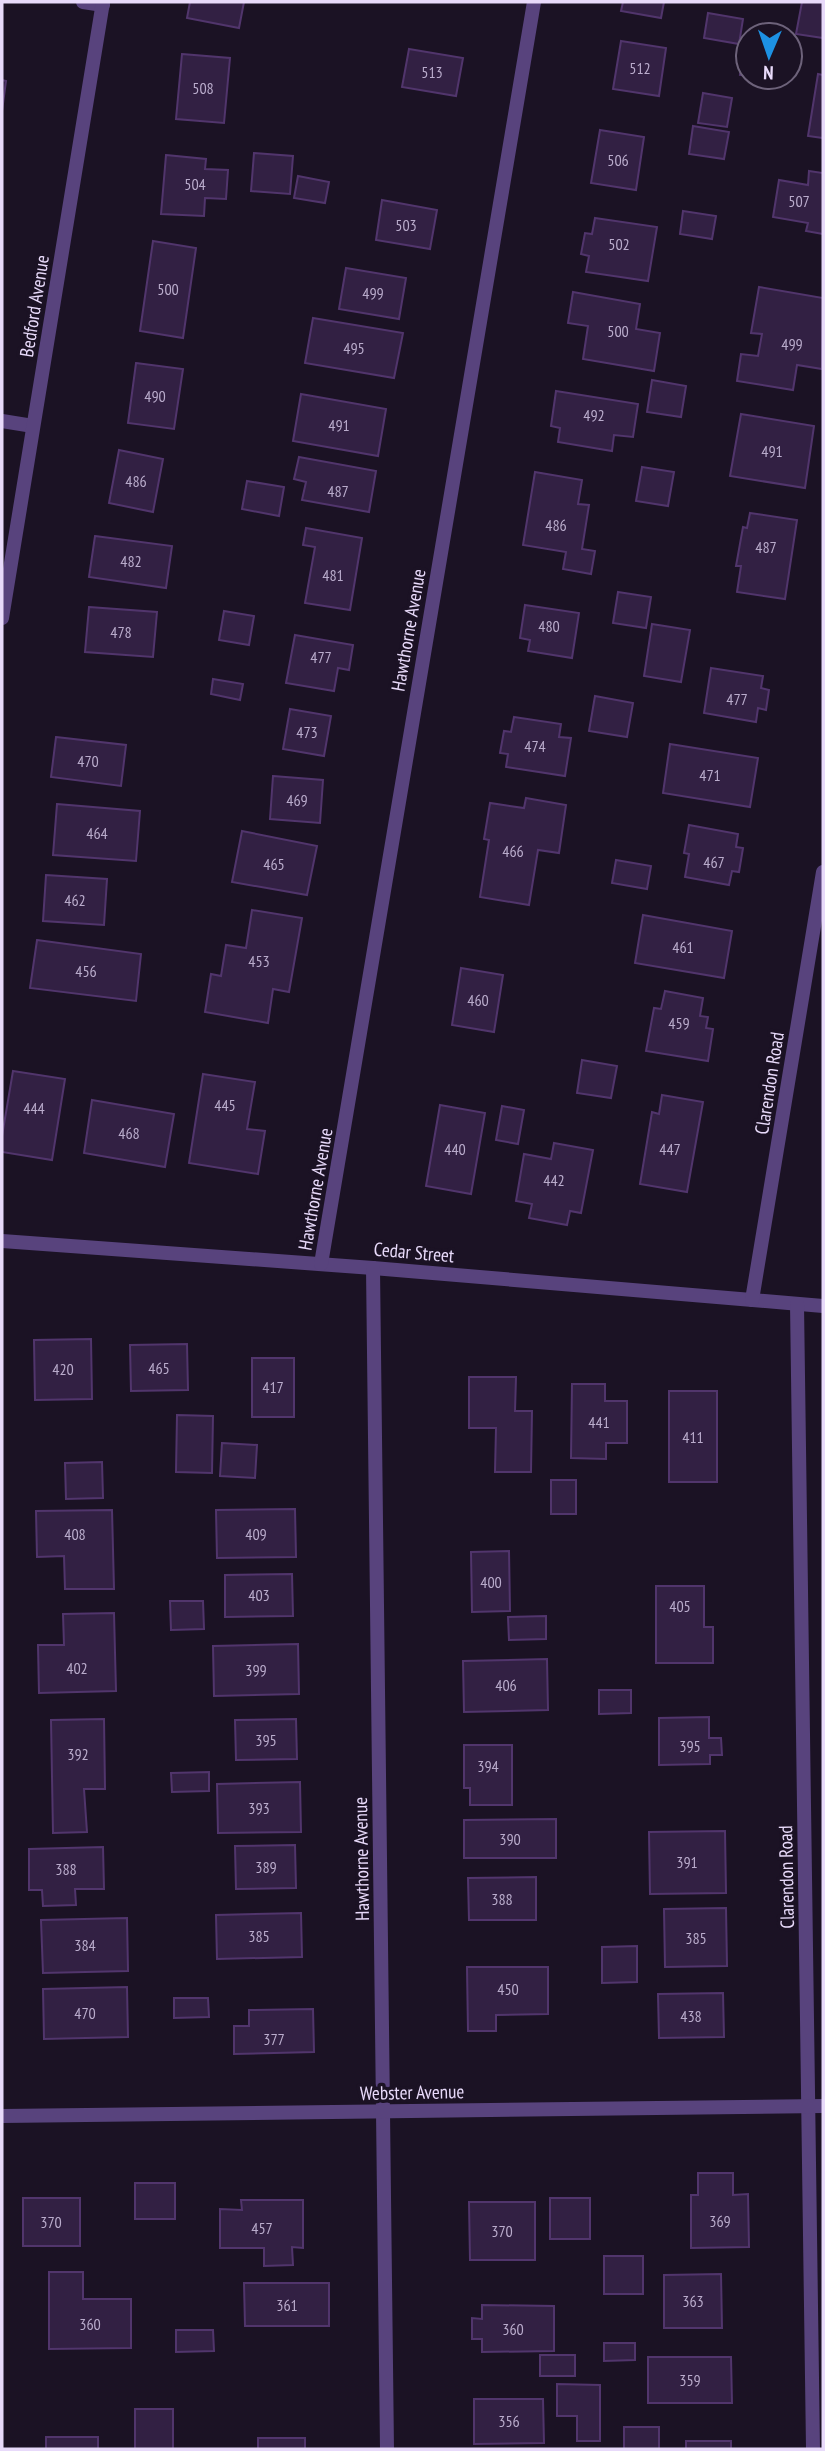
<svg xmlns="http://www.w3.org/2000/svg" width="825" height="2451" font-family="'PT Sans Narrow',sans-serif">
  <style>
    .building { fill: #322043; stroke: #51356c; stroke-width: 2 }
    .lines { fill: none; stroke-linecap: round; stroke-linejoin: round }
    .street { stroke: #58437d; stroke-width: 14 }
    .labels { text-anchor: middle; stroke-width: 7; stroke-linejoin: round; paint-order: stroke }
    .number-label { font-size: 16px; fill: #baaccc }
    .street-label { font-size: 19px; fill: #e8dafa; stroke: #1b1224 }
  </style>
  <rect width="100%" height="100%" fill="#1b1224"/>
  <!-- building -->
  <g class="building">
    <path d="M190 2H244L239 28 187 18Z"/>
    <path d="M623 2H664L661 18 621 11Z"/>
    <path d="M802 2H823V38L796 34Z"/>
    <path d="M708 13 743 19 739 44 704 38Z"/>
    <path d="M621 41 666 48 659 96 613 89Z"/>
    <path d="M409 49 463 58 456 96 402 87Z"/>
    <path d="M744 50H748V76L740 75Z"/>
    <path d="M182 54 230 58 224 123 176 119Z"/>
    <path d="M818 74 823 75V138L808 136Z"/>
    <path d="M752 77H784L783 82Z"/>
    <path d="M2 80 6 81 2 111Z"/>
    <path d="M703 93 732 98 727 127 698 123Z"/>
    <path d="M693 126 729 132 724 159 689 154Z"/>
    <path d="M600 130 644 137 636 190 591 183Z"/>
    <path d="M254 153 293 156 290 194 251 191Z"/>
    <path d="M166 155 206 159 205 169 228 170 226 199 205 198 204 216 161 214Z"/>
    <path d="M809 171 823 173V234L806 231 808 223 773 217 779 180 808 185Z"/>
    <path d="M298 176 329 182 325 203 294 198Z"/>
    <path d="M382 200 437 210 430 249 376 240Z"/>
    <path d="M683 211 716 216 712 239 680 234Z"/>
    <path d="M595 218 657 227 648 281 586 272 589 256 581 254 585 233 592 234Z"/>
    <path d="M153 241 196 248 183 338 140 331Z"/>
    <path d="M346 268 406 278 399 319 339 309Z"/>
    <path d="M759 287 823 298 822 369 797 365 793 390 737 381 741 354 758 356 762 334 751 333Z"/>
    <path d="M573 292 640 304 636 329 660 333 654 371 583 359 588 326 568 323Z"/>
    <path d="M313 318 403 333 394 378 305 363Z"/>
    <path d="M136 363 183 369 174 429 128 423Z"/>
    <path d="M652 380 686 386 681 417 647 412Z"/>
    <path d="M556 391 638 404 633 437 614 435 612 451 558 442 560 428 551 426Z"/>
    <path d="M301 394 386 409 378 456 293 441Z"/>
    <path d="M741 414 814 426 805 488 730 476Z"/>
    <path d="M119 450 163 459 153 512 109 503Z"/>
    <path d="M299 457 376 471 369 512 302 500 306 482 294 479Z"/>
    <path d="M642 467 674 472 668 506 636 501Z"/>
    <path d="M535 472 582 480 578 504 589 505 582 549 595 551 591 574 563 569 566 552 523 545Z"/>
    <path d="M247 481 284 487 279 516 242 509Z"/>
    <path d="M750 513 797 520 785 599 737 592 741 566H736L743 527 747 528Z"/>
    <path d="M306 528 362 538 350 610 305 603 315 547 303 545Z"/>
    <path d="M95 536 172 546 166 588 89 577Z"/>
    <path d="M618 592 651 597 646 628 613 623Z"/>
    <path d="M525 605 579 613 572 658 528 651 530 640 520 638Z"/>
    <path d="M89 607 157 612 153 657 85 652Z"/>
    <path d="M224 611 254 616 249 645 219 640Z"/>
    <path d="M652 624 690 630 681 682 644 676Z"/>
    <path d="M295 635 353 645 349 670 338 668 334 691 286 683Z"/>
    <path d="M711 668 763 676 761 688 769 690 766 710 758 708 756 722 704 713Z"/>
    <path d="M213 679 243 684 240 700 211 694Z"/>
    <path d="M595 696 633 703 627 737 589 731Z"/>
    <path d="M290 709 331 716 324 756 283 749Z"/>
    <path d="M514 717 561 724 559 737 571 738 565 776 506 767 508 754 500 753 504 731 511 732Z"/>
    <path d="M56 737 126 745 121 786 51 777Z"/>
    <path d="M670 744 758 758 750 807 663 793Z"/>
    <path d="M273 776 323 780 320 823 270 819Z"/>
    <path d="M526 798 566 805 559 853 538 850 529 905 480 897 489 840 484 839 490 803 524 808Z"/>
    <path d="M57 804 140 811 136 861 53 855Z"/>
    <path d="M689 825 738 834 736 847 743 848 739 872 732 871 729 885 685 877 689 854 684 853Z"/>
    <path d="M242 831 317 846 307 895 232 882Z"/>
    <path d="M616 860 651 866 647 889 612 883Z"/>
    <path d="M46 875 107 879 104 925 43 921Z"/>
    <path d="M252 910 302 918 289 992 273 989 268 1023 205 1012 211 974 221 976 226 945 246 948Z"/>
    <path d="M643 915 732 931 724 978 635 963Z"/>
    <path d="M37 940 141 954 136 1001 30 988Z"/>
    <path d="M461 968 503 975 494 1032 452 1025Z"/>
    <path d="M665 991 703 998 700 1016 708 1017 706 1028 713 1029 708 1061 646 1051 654 1008 661 1009Z"/>
    <path d="M582 1060 617 1066 611 1098 577 1093Z"/>
    <path d="M13 1071 65 1079 52 1160 2 1152V1136Z"/>
    <path d="M203 1074 255 1082 247 1129 265 1131 258 1174 189 1163Z"/>
    <path d="M662 1095 703 1102 687 1192 640 1184 652 1112 659 1114Z"/>
    <path d="M92 1100 174 1114 165 1167 84 1153Z"/>
    <path d="M440 1105 485 1113 471 1194 426 1186Z"/>
    <path d="M502 1106 524 1110 518 1144 496 1140Z"/>
    <path d="M554 1143 593 1150 581 1213 570 1211 567 1225 529 1218 532 1204 516 1201 524 1154 551 1159Z"/>
    <path d="M91 1339 92 1399 35 1400 34 1340Z"/>
    <path d="M187 1344 188 1390 131 1391 130 1345Z"/>
    <rect x="252" y="1358" width="42" height="59"/>
    <path d="M469 1377H516L515 1411H532L531 1472H495L496 1428H469Z"/>
    <path d="M572 1384H605V1401H627V1443H606V1459L571 1458Z"/>
    <rect x="669" y="1391" width="48" height="91"/>
    <path d="M177 1415 213 1416 212 1473 176 1472Z"/>
    <path d="M222 1443 257 1445 255 1478 220 1476Z"/>
    <path d="M102 1462 103 1498 66 1499 65 1463Z"/>
    <rect x="551" y="1480" width="25" height="34"/>
    <path d="M295 1509 296 1557 217 1558 216 1510Z"/>
    <path d="M112 1510 114 1589H65L64 1556 37 1557 36 1511Z"/>
    <path d="M509 1551 510 1611 472 1612 471 1552Z"/>
    <path d="M292 1574 293 1616 225 1617V1575Z"/>
    <path d="M656 1586H704V1627H713V1663H656Z"/>
    <path d="M170 1601H203L204 1629 171 1630Z"/>
    <path d="M114 1613 116 1691 39 1693 38 1645H64L63 1614Z"/>
    <path d="M546 1616V1639L509 1640 508 1617Z"/>
    <path d="M298 1644 299 1694 214 1696 213 1646Z"/>
    <path d="M547 1659 548 1710 464 1712 463 1661Z"/>
    <path d="M599 1690H631V1713L599 1714Z"/>
    <path d="M709 1717V1738H721L722 1755H710V1764L659 1765V1718Z"/>
    <path d="M104 1719 105 1789H84L87 1832 53 1833 51 1720Z"/>
    <path d="M296 1719 297 1759 236 1760 235 1720Z"/>
    <path d="M464 1745H512V1805H470V1788H464Z"/>
    <path d="M209 1772V1791L172 1792 171 1773Z"/>
    <path d="M300 1782 301 1832 218 1833 217 1784Z"/>
    <path d="M556 1819V1858H464V1820Z"/>
    <path d="M725 1831 726 1893 650 1894 649 1832Z"/>
    <path d="M295 1845 296 1888 236 1889 235 1846Z"/>
    <path d="M103 1847 104 1889H75L76 1905 43 1906 42 1890H29V1849Z"/>
    <path d="M536 1877V1920H469L468 1878Z"/>
    <path d="M726 1908 727 1966 665 1967 664 1909Z"/>
    <path d="M301 1913 302 1957 217 1959 216 1915Z"/>
    <path d="M127 1918 128 1971 43 1973 41 1920Z"/>
    <path d="M637 1946V1982L602 1983V1947Z"/>
    <path d="M467 1967H548V2014L496 2015V2031H468Z"/>
    <path d="M127 1987 128 2037 44 2039 43 1989Z"/>
    <path d="M723 1993 724 2037 659 2038 658 1994Z"/>
    <path d="M174 1998H208L209 2017 174 2018Z"/>
    <path d="M313 2009 314 2052 234 2054V2026H249V2010Z"/>
    <path d="M698 2173H733V2195L748 2194 749 2247 691 2248V2195H698Z"/>
    <rect x="135" y="2183" width="40" height="36"/>
    <rect x="23" y="2198" width="57" height="48"/>
    <rect x="550" y="2198" width="40" height="41"/>
    <path d="M241 2200H303V2248L292 2247 293 2265 264 2266V2248H220V2209L242 2210Z"/>
    <path d="M469 2202H535V2260H470Z"/>
    <rect x="604" y="2256" width="39" height="38"/>
    <path d="M49 2272H83V2299H131V2348L49 2349Z"/>
    <path d="M721 2274 722 2328H664V2275Z"/>
    <path d="M244 2283H329V2326H245Z"/>
    <path d="M482 2305 554 2306V2351L482 2352V2339H472V2318L482 2319Z"/>
    <path d="M176 2330H213L214 2351 176 2352Z"/>
    <path d="M604 2343H635V2360L604 2361Z"/>
    <rect x="540" y="2355" width="35" height="21"/>
    <path d="M648 2357H731L732 2403H648Z"/>
    <path d="M557 2384 600 2385V2441H577V2416H557Z"/>
    <path d="M474 2399H543L544 2443 474 2444Z"/>
    <rect x="135" y="2409" width="38" height="40"/>
    <rect x="624" y="2427" width="35" height="22"/>
    <rect x="46" y="2437" width="52" height="12"/>
    <rect x="258" y="2438" width="47" height="11"/>
    <rect x="686" y="2441" width="45" height="8"/>
  </g>
  <g class="lines">
    <!-- street -->
    <g class="street">
      <path d="M83 2 103 5"/>
      <path d="M2 421 33 426"/>
      <path d="M2 618 103 2"/>
      <path d="M2 1241 373 1268 823 1306"/>
      <path d="M321 1264 534 2"/>
      <path d="M373 1268 387 2449"/>
      <path d="M752 1300 823 872"/>
      <path d="M797 1304 813 2449"/>
      <path d="M2 2116 823 2106"/>
    </g>
  </g>
  <g class="labels">
    <!-- number labels -->
    <g class="number-label">
      <text x="640" y="74">512</text>
      <text x="432" y="78">513</text>
      <text x="203" y="94">508</text>
      <text x="618" y="166">506</text>
      <text x="195" y="190">504</text>
      <text x="799" y="207">507</text>
      <text x="406" y="231">503</text>
      <text x="619" y="250">502</text>
      <text x="168" y="295">500</text>
      <text x="373" y="299">499</text>
      <text x="618" y="337">500</text>
      <text x="792" y="350">499</text>
      <text x="354" y="354">495</text>
      <text x="155" y="402">490</text>
      <text x="594" y="421">492</text>
      <text x="339" y="431">491</text>
      <text x="772" y="457">491</text>
      <text x="136" y="487">486</text>
      <text x="338" y="497">487</text>
      <text x="556" y="531">486</text>
      <text x="766" y="553">487</text>
      <text x="131" y="567">482</text>
      <text x="333" y="581">481</text>
      <text x="549" y="632">480</text>
      <text x="121" y="638">478</text>
      <text x="321" y="663">477</text>
      <text x="737" y="705">477</text>
      <text x="307" y="738">473</text>
      <text x="535" y="752">474</text>
      <text x="88" y="767">470</text>
      <text x="710" y="781">471</text>
      <text x="297" y="806">469</text>
      <text x="97" y="839">464</text>
      <text x="513" y="857">466</text>
      <text x="714" y="868">467</text>
      <text x="274" y="870">465</text>
      <text x="75" y="906">462</text>
      <text x="683" y="953">461</text>
      <text x="259" y="967">453</text>
      <text x="86" y="977">456</text>
      <text x="478" y="1006">460</text>
      <text x="679" y="1029">459</text>
      <text x="225" y="1111">445</text>
      <text x="34" y="1114">444</text>
      <text x="129" y="1139">468</text>
      <text x="455" y="1155">440</text>
      <text x="670" y="1155">447</text>
      <text x="554" y="1186">442</text>
      <text x="159" y="1374">465</text>
      <text x="63" y="1375">420</text>
      <text x="273" y="1393">417</text>
      <text x="599" y="1428">441</text>
      <text x="693" y="1443">411</text>
      <text x="75" y="1540">408</text>
      <text x="256" y="1540">409</text>
      <text x="491" y="1588">400</text>
      <text x="259" y="1601">403</text>
      <text x="680" y="1612">405</text>
      <text x="77" y="1674">402</text>
      <text x="256" y="1676">399</text>
      <text x="506" y="1691">406</text>
      <text x="266" y="1746">395</text>
      <text x="690" y="1752">395</text>
      <text x="78" y="1760">392</text>
      <text x="488" y="1772">394</text>
      <text x="259" y="1814">393</text>
      <text x="510" y="1845">390</text>
      <text x="687" y="1868">391</text>
      <text x="266" y="1873">389</text>
      <text x="66" y="1875">388</text>
      <text x="502" y="1905">388</text>
      <text x="259" y="1942">385</text>
      <text x="696" y="1944">385</text>
      <text x="85" y="1951">384</text>
      <text x="508" y="1995">450</text>
      <text x="85" y="2019">470</text>
      <text x="691" y="2022">438</text>
      <text x="274" y="2045">377</text>
      <text x="720" y="2227">369</text>
      <text x="51" y="2228">370</text>
      <text x="262" y="2234">457</text>
      <text x="502" y="2237">370</text>
      <text x="693" y="2307">363</text>
      <text x="287" y="2311">361</text>
      <text x="90" y="2330">360</text>
      <text x="513" y="2335">360</text>
      <text x="690" y="2386">359</text>
      <text x="509" y="2427">356</text>
    </g>
    <!-- street labels -->
    <g class="street-label">
      <text transform="translate(34 306) rotate(-81)" y="7">Bedford Avenue</text>
      <text transform="translate(408 630) rotate(-80)" y="7">Hawthorne Avenue</text>
      <text transform="translate(769 1083) rotate(-81)" y="7">Clarendon Road</text>
      <text transform="translate(315 1189) rotate(-80)" y="7">Hawthorne Avenue</text>
      <text transform="translate(414 1252) rotate(5)" y="7">Cedar Street</text>
      <text transform="translate(361 1859) rotate(-91)" y="7">Hawthorne Avenue</text>
      <text transform="translate(786 1877) rotate(-91)" y="7">Clarendon Road</text>
      <text transform="translate(412 2092) rotate(-1)" y="7">Webster Avenue</text>
    </g>
  </g>
  <!-- border -->
  <rect width="825" height="2451" fill="none" stroke="#e8dafa" stroke-width="7"/>
  <!-- north arrow -->
  <g transform="translate(769 56) rotate(182)"><circle r="33" fill="#1b1224" stroke="#6d627a" stroke-width="2"/>
  <path d="M0-5L12 26L0 18L-12 26Z" fill="#1d91e3"/>
  <text y="-10" font-size="19" font-weight="bold" text-anchor="middle" fill="#e8dafa">N</text>
  </g>
</svg>
